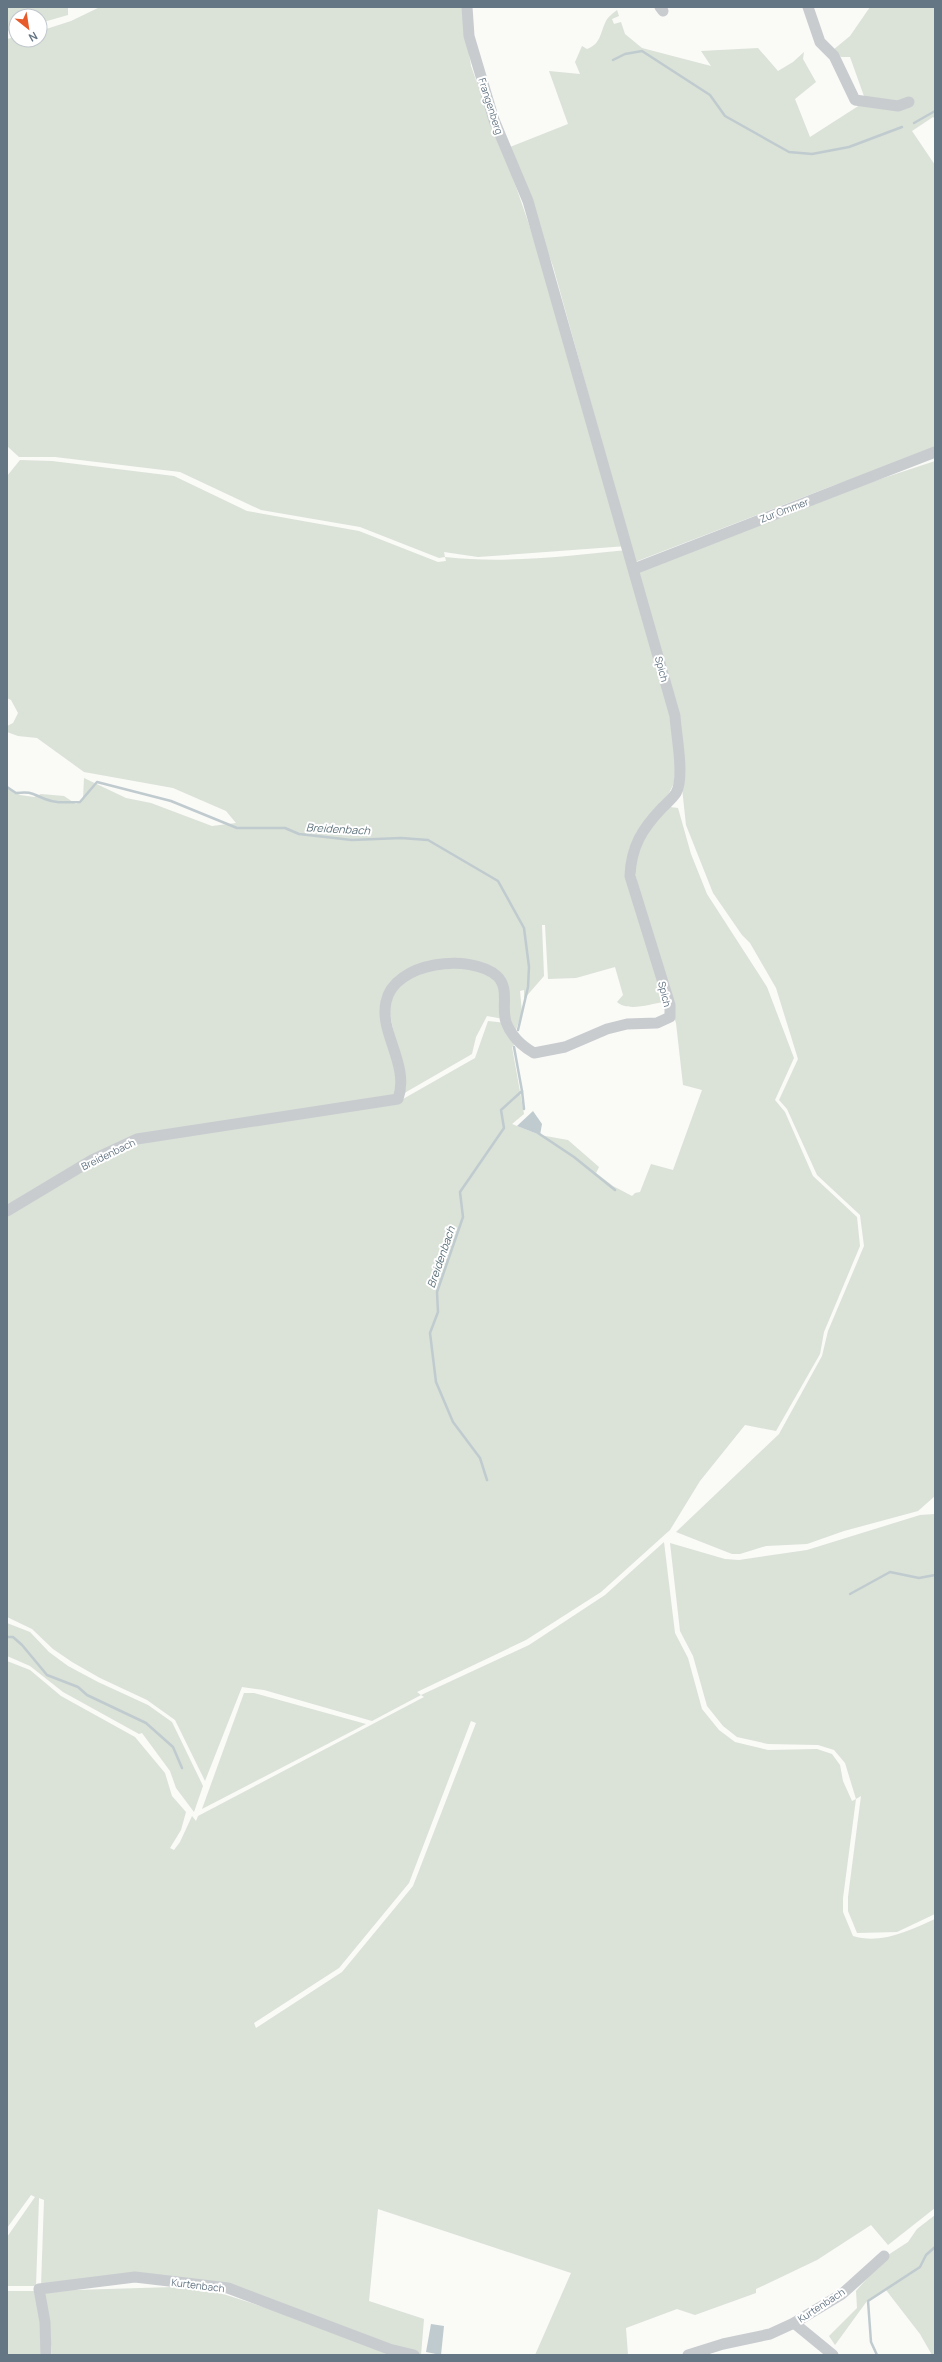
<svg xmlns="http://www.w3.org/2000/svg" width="942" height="2362" font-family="Manrope,sans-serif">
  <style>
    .green { fill: #dbe2d8; fill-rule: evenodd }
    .water { fill: #c0cbcf }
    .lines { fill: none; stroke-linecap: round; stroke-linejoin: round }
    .stream { stroke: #c0cbcf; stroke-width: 2.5 }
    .minor { stroke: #c8cccf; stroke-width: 11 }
    .labels { text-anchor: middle; stroke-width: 4; stroke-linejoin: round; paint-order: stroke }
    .street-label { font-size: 10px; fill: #647583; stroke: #fff }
    .water-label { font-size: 11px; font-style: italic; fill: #5f747c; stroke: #fff }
  </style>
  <rect width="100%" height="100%" fill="#fafaf7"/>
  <!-- green -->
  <g class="green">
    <path d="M7 7H68V15L40 23V16H16V29L7 31Z"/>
    <path d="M100 7H462L471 66 492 125 503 149 555 300 627 546 478 557 444 552 445 557C506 564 566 556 627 550L668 702 676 763 674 783 668 795 642 826 630 847 626 863 631 892 664 1002C650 1004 628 1012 617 1002L623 995 615 967 576 978 548 979 545 925H542L544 976 524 999V990L520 991 522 1012 515 1033 509 1020 487 1016 476 1037 472 1054 401 1095 402 1073 388 1004 380 1007 399 1075 400 1089 393 1098 165 1130C106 1144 57 1178 7 1210V787L20 795 34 797 41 794 64 796 76 804 83 799 84 778 126 798 151 803 212 826 236 823 226 811 173 788 84 772 37 738 18 736 7 732V726L13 723 18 713 11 700 7 698V476L20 460 52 461 174 476 247 511 359 531 438 562 446 561 445 557 439 558 360 527 261 510 180 472 55 457H19L7 446V39L16 37V40H40V31L71 21Z"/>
    <path d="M870 7H935V119L933 117 912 131 935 165V452L832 486 635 562 553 266 523 188 510 147 568 124 549 71 580 74 575 62 582 46 587 49C601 44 600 33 606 21 608 17 613 13 617 10L619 16 612 19 614 24 621 22 625 34 642 48 711 66 701 51 758 48 778 71 793 62 804 52 803 59 816 82 795 99 810 137 863 103 865 99 850 57H841L833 50 850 36Z"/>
    <path d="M935 461V1496L918 1511 844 1531 807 1544 766 1546 740 1554H732L676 1532 779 1434 822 1356 828 1331 864 1246 860 1215 817 1175 787 1109 779 1100 798 1059 776 988 750 943 742 935 713 893 686 825 679 760 637 569 835 494Z"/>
    <path d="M670 807 678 808 691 854 707 894 767 987 794 1058 775 1100 785 1112 813 1176 857 1217 860 1246 824 1332 820 1354 776 1431 745 1425 700 1481 670 1530 601 1592 526 1640 417 1692 421 1695 529 1645 605 1595 664 1542 675 1633 688 1658 702 1709 719 1730 735 1742 768 1750 817 1749 832 1754 840 1765 843 1781 852 1801 856 1799 845 1763 834 1750 818 1745 768 1744 737 1737 723 1726 707 1706 693 1656 680 1631 670 1543 725 1559 739 1560 807 1550 920 1515 935 1514V1914L897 1932 857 1933 848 1911V1897L861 1796 856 1799 843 1898V1912L853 1936C880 1945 911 1930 935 1919V2208L888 2245 871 2225 817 2260 756 2289V2293L695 2315 677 2309 626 2328 628 2355H535L571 2273 378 2209 369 2301 424 2319 421 2355H416L278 2302 147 2275 41 2286 44 2200 39 2198 36 2286H7V2237L35 2197 31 2195 7 2228V1661L30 1670 61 1696 135 1737 165 1773 172 1796 186 1812 181 1830 170 1848 174 1850 180 1842 192 1816 196 1821 198 1816 424 1697 421 1695 372 1721 264 1690 242 1687 205 1781 175 1720 147 1700 100 1678 72 1662 53 1649 32 1629 7 1617V1216L92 1164 136 1144 403 1099 475 1058 488 1021 506 1023 515 1044 512 1047 524 1114 512 1124 540 1135 568 1140 599 1167 596 1173 613 1186 632 1196 635 1193 640 1192 651 1164 673 1170 702 1090 683 1085 676 1023 646 926 634 867 640 846 649 828ZM471 1721 476 1723 413 1886 342 1972 256 2028 254 2023 339 1968 409 1883Z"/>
    <path d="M7 1623 30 1632 49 1652 68 1666 98 1682 148 1705 172 1722 203 1786 194 1812 176 1788 170 1771 142 1733 139 1734 63 1692 30 1666 7 1656Z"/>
    <path d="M244 1693H254L366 1724 202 1809Z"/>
    <path d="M935 2215V2355H932L920 2334 886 2290 867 2301 835 2345 829 2336 857 2308 856 2291 888 2255 908 2242 917 2229Z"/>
    <path d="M174 2287 220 2293 276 2311 396 2355H52L49 2322 41 2291Z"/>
    <path d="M7 2291H36L42 2323 41 2355H7Z"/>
  </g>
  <!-- water -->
  <g class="water">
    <path d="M533 1111 542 1124 540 1135 517 1126Z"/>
    <path d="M431 2324 444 2326 441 2355 426 2352Z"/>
  </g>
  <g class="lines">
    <!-- stream -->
    <g class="stream">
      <path d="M613 60 625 54 642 51 710 95 725 116 789 152 812 154 849 147 902 127"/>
      <path d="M914 123 935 111"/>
      <path d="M7 787 16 793C32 791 32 794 45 799 57 804 68 802 80 802L97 782 171 801 237 828H285L299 834 352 840 401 838 428 840 498 881 524 928 529 967 528 987 518 1030"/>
      <path d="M522 1091 524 1109"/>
      <path d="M538 1133 574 1157 615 1190"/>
      <path d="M487 1480 480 1458 453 1422 436 1382 430 1333 438 1312 437 1292 463 1217 460 1192 504 1128 501 1110 522 1091 514 1047"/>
      <path d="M850 1594 890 1572 919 1578 935 1575"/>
      <path d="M7 1637H13L22 1645 47 1675 78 1687 87 1695 146 1723 173 1747 182 1768"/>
      <path d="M877 2355 871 2342 868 2301 920 2267 926 2255 935 2247"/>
    </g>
    <!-- minor -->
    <g class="minor">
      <path d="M660 7 663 11"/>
      <path d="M808 7 820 42 834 56 855 100 898 106 909 102"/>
      <path d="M634 569 935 452"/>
      <path d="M7 1211 92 1160 137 1139 398 1099C410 1065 379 1033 386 1002 394 961 471 953 497 976 510 988 501 1008 506 1022 511 1036 522 1046 534 1053L565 1047 607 1029 627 1024 657 1023 670 1017V1005L630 876C631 847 642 829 662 808 666 804 673 798 676 793 685 777 676 735 675 716L528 201 494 120 469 36 467 7"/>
      <path d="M794 2323 833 2355"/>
      <path d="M46 2355 45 2322 39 2289 135 2277 228 2288 389 2349 414 2355"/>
      <path d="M688 2355 723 2344 770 2334 794 2323 842 2294 884 2256"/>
    </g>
  </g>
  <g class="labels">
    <!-- street labels -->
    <g class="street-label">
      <text transform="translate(491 106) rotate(72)" y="4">Frangenberg</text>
      <text transform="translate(784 510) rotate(-21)" y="4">Zur Ommer</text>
      <text transform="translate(662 669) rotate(75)" y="4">Spich</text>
      <text transform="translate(665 994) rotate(76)" y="4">Spich</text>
      <text transform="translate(108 1154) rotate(-26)" y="4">Breidenbach</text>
      <text transform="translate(198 2285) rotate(7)" y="4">Kurtenbach</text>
      <text transform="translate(821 2305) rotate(-33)" y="4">Kurtenbach</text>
    </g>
    <!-- water labels -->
    <g class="water-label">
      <text transform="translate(338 829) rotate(3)" y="4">Breidenbach</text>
      <text transform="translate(441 1257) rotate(-71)" y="4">Breidenbach</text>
    </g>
  </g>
  <!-- border -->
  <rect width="942" height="2362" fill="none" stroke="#647583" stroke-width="16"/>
  <!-- north arrow -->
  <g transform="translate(28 28) rotate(150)"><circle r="19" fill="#ffffff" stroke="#c1c8cd"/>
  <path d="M0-3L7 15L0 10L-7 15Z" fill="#e75a2a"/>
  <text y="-6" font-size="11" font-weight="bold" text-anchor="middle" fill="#647583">N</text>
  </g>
</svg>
